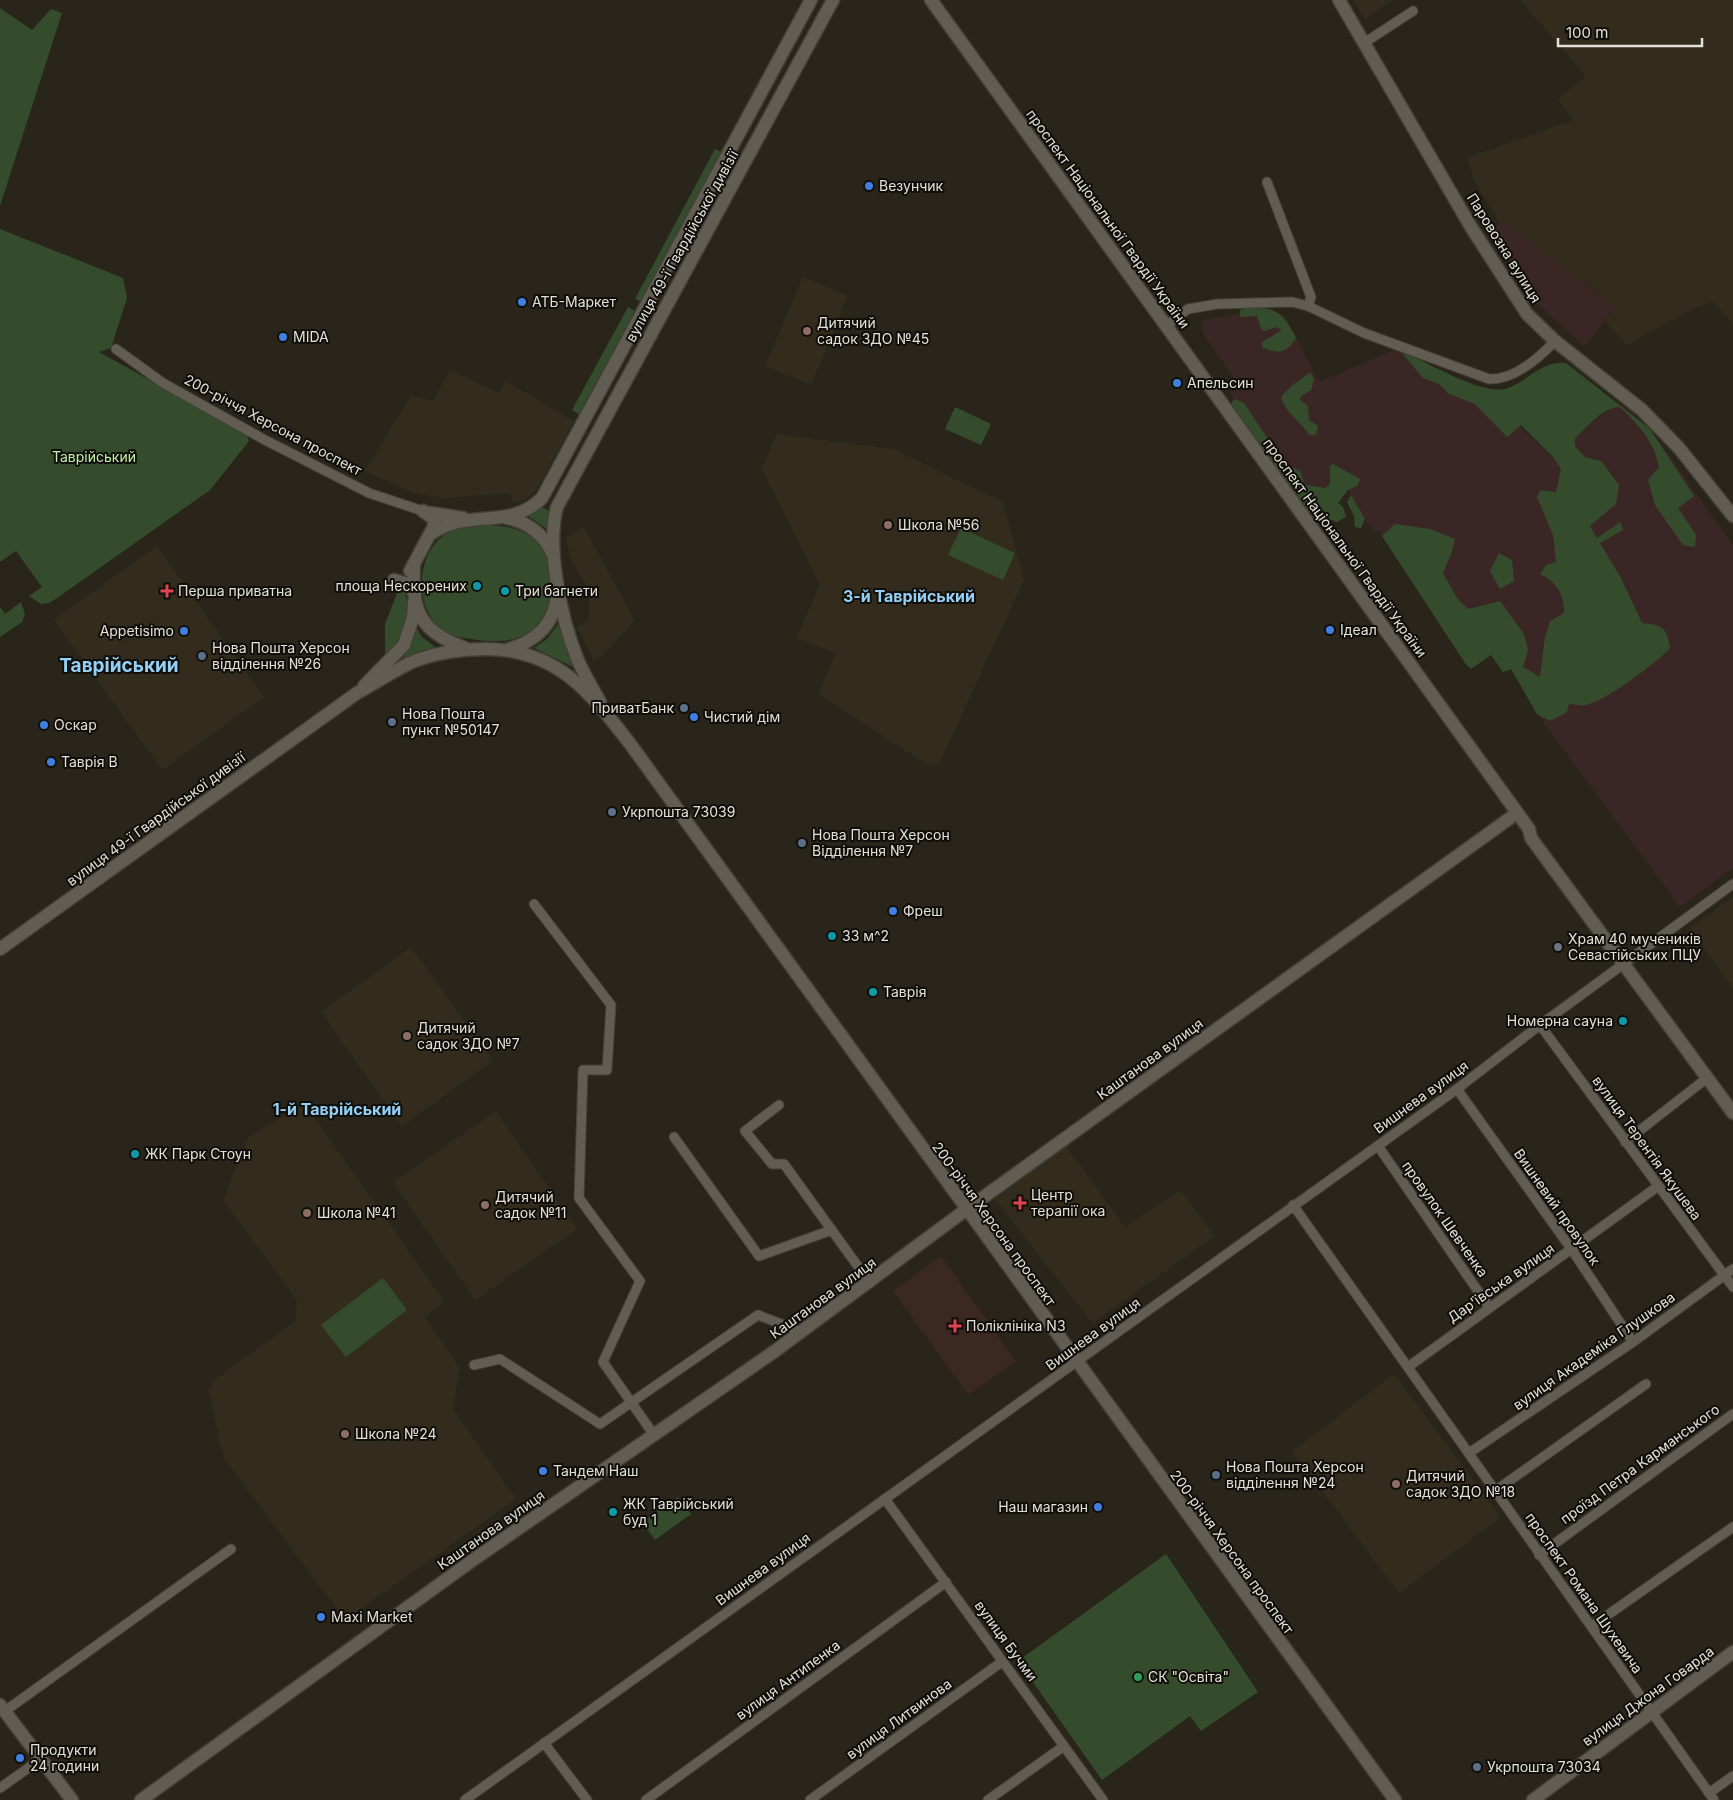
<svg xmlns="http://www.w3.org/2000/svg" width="1733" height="1800" font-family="Inter,sans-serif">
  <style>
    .built { fill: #332c1c }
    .industrial { fill: #3a2725 }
    .medical { fill: #3a2821 }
    .green { fill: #354c2c }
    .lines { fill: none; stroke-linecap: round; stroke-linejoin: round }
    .street-casing { stroke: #444039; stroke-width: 11 }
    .secondary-casing { stroke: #444039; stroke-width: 15 }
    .street { stroke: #625d52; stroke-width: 9 }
    .secondary { stroke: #625d52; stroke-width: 12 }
    .shop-dot { fill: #3f7fe0; stroke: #100e0a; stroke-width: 2 }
    .education-dot { fill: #8d6e63; stroke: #100e0a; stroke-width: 2 }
    .culture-dot { fill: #0f9aa8; stroke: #100e0a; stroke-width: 2 }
    .health-dot { fill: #e0444e; stroke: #100e0a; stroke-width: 2 }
    .service-dot { fill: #5c6f8a; stroke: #100e0a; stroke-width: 2 }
    .worship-dot { fill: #6b7280; stroke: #100e0a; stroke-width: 2 }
    .leisure-dot { fill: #2e9e5b; stroke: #100e0a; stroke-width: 2 }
    .labels { text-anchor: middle; stroke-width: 4; stroke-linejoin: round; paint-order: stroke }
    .poi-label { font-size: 14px; fill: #e3e0da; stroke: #100e0a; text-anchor: start }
    .street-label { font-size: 14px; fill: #e3e0da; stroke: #100e0a }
    .park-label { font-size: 14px; fill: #bff0aa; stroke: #100e0a }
    .quarter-label { font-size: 16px; font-weight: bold; fill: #94d0f5; stroke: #100e0a }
    .district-label { font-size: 19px; font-weight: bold; fill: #94d0f5; stroke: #100e0a }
  </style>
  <rect width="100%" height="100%" fill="#29251b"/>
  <!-- built -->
  <g class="built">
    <path d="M1353 0H1393L1365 19Z"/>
    <path d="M1520 0H1733V324L1713 302 1692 309 1627 345 1605 321 1615 306 1504 222 1500 224 1474 180 1467 158 1573 120 1558 99 1586 76Z"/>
    <path d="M803 277 848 296 811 385 765 366Z"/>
    <path d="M450 370 499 393 506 381 574 421 537 489 523 501 513 503 510 493 443 498 417 494 364 471 411 396 433 401Z"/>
    <path d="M777 434 893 449 1003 502 1024 580 940 762 928 765 818 694 836 653 796 638 820 585 761 468Z"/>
    <path d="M584 527 635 621 603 654 594 661 577 627 589 620V590L571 561 566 537Z"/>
    <path d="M157 546 264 697 162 770 54 620Z"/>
    <path d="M1733 897V988L1690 928Z"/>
    <path d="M411 947 493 1061 402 1126 321 1012Z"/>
    <path d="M305 1104 444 1301 425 1317 460 1368 453 1409 516 1499 345 1620 224 1459 208 1390 217 1378 295 1321 297 1300 223 1200 249 1136Z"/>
    <path d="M496 1111 577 1229 475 1300 393 1182Z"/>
    <path d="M1066 1146 1125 1227 1180 1190 1215 1236 1092 1323 995 1199Z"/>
    <path d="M1394 1374 1501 1517 1399 1593 1292 1451Z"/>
  </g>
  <!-- industrial -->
  <g class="industrial">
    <path d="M1503 221 1615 306 1585 347 1535 302 1490 232Z"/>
    <path d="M1269 308 1285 317 1319 382 1395 350 1479 389 1553 457 1617 401 1650 429 1733 545V868L1680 907 1537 714 1482 617 1449 639 1379 530 1375 533 1365 519 1340 476 1308 502 1230 393 1241 387 1206 339 1202 330 1203 320Z"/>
  </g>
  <!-- medical -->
  <path class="medical" d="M941 1256 1016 1361 968 1395 893 1291Z"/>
  <!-- green -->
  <g class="green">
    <path d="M0 8 32 30 51 9 62 13 0 206Z"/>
    <path d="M715 149 721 152 642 302 635 299Z"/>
    <path d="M0 229 123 278 127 298 111 348 99 352 246 433 249 441 210 490 60 596 49 603 41 604 29 596 42 587 16 551 0 562Z"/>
    <path d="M628 307 635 311 579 414 572 410Z"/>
    <path d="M1248 307C1277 308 1283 312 1296 338 1287 353 1278 355 1262 347V342L1282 330 1276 327 1265 331 1261 329 1257 316 1240 317V310Z"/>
    <path d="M1402 353 1408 354C1430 364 1485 397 1508 388 1530 380 1540 361 1566 363L1650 429 1694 496 1678 508 1696 535 1695 547 1683 545 1655 505 1648 480 1659 467C1654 440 1638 425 1620 407 1603 407 1588 427 1575 438V446L1585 457 1601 461 1619 485 1616 504 1590 526 1597 538 1620 522 1623 530 1600 543 1621 578 1642 623C1662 625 1667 627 1670 648 1658 662 1603 703 1585 705 1580 706 1574 704 1569 704L1567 712 1550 721 1537 714 1511 669 1503 672 1491 655 1471 669 1465 663 1382 536 1395 524 1430 529 1455 539 1452 552 1443 573 1457 598 1468 609 1500 601 1524 634 1528 650 1523 667 1540 677 1545 637 1550 621 1564 613C1565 595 1556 581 1540 574L1546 565 1556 562 1553 535 1537 497 1540 490 1556 492 1561 469 1553 457 1521 425 1507 437 1475 404 1449 394 1439 384 1423 378Z"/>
    <path d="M1310 372 1314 379 1311 390 1301 396 1300 400 1308 406 1309 420 1318 426 1316 435H1309C1301 421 1286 414 1281 398 1285 389 1302 379 1310 372Z"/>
    <path d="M1234 399 1244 403 1284 463 1300 471 1305 485 1325 488 1330 484V466L1333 464 1360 479 1357 486 1348 490 1338 503 1343 507 1346 517 1337 522 1308 512 1231 404Z"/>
    <path d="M955 407 991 424 981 445 945 429Z"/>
    <path d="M1351 495 1365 519 1361 528 1355 527 1354 516 1347 502Z"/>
    <path d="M542 507 550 511 547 529 528 516Z"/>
    <path d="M501 526C516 528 531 533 540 546 561 576 553 627 516 638 499 644 476 640 459 637 413 628 410 553 449 532 463 525 485 525 501 526Z"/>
    <path d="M961 528 1015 553 1003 580 948 555Z"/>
    <path d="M1499 553 1512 560 1514 581 1500 589 1490 571Z"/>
    <path d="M400 586 403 587C413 609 404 639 385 655V624Z"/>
    <path d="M21 602 25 614 22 622 0 637V607L5 614Z"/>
    <path d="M559 623 573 667 534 648 547 639Z"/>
    <path d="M417 628 421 636 435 647 420 651 401 661 412 644Z"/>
    <path d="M383 1278 407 1310 346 1357 321 1325Z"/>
    <path d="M678 1497 691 1514 655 1540 642 1522Z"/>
    <path d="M1166 1554 1258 1692 1201 1731 1190 1716 1102 1780 1018 1661Z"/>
  </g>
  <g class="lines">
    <defs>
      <g id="street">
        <path d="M1364 43 1413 11"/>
        <path d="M1267 182 1311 297 1308 306"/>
        <path d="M1166 326 1188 309 1217 304 1292 302 1308 306 1364 333 1489 379C1514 380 1538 359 1555 341"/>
        <path d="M116 349 163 383 265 440 369 493 423 511"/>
        <path d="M534 904 611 1005 607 1070H583L579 1198 640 1281 603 1362 654 1435"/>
        <path d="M1540 1025 1733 1287"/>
        <path d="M1457 1089 1572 1250 1633 1342"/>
        <path d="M779 1105 745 1131 772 1164H784L870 1283"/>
        <path d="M674 1137 759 1256 832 1230"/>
        <path d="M1625 1142 1707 1078"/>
        <path d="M1378 1146 1489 1307"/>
        <path d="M1293 1205 1714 1800"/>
        <path d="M474 1365 500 1359 600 1424 758 1315 802 1332"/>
        <path d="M1408 1367 1657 1187"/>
        <path d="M1469 1453 1633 1342 1733 1269"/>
        <path d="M1495 1491 1646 1384"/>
        <path d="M885 1499 1103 1800"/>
        <path d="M1539 1555 1733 1414"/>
        <path d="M1592 1626 1733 1527"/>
        <path d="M5 1711 231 1549"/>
        <path d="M544 1743 587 1800"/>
        <path d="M0 1788 41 1759"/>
        <path d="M1709 1793 1733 1776"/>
        <path d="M465 1800 1457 1089 1540 1025 1733 884"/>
        <path d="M646 1800 946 1582"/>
        <path d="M810 1800 1003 1661"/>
        <path d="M988 1800 1064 1746"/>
      </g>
      <g id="secondary">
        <path d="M931 0 1529 829 1531 838 1733 1113"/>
        <path d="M1339 0 1471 227 1527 314 1555 341 1642 410 1679 448 1733 516"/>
        <path d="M424 512 463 518"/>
        <path d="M507 518C527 522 544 534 552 553"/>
        <path d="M432 533C469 508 509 531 542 498L811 0"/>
        <path d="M414 565C411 612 421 632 465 648"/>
        <path d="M410 571 434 526V519L423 511"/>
        <path d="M509 649C536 641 554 625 557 596"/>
        <path d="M364 686 404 645 413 618 415 593 405 583 394 580"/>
        <path d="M600 702C592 687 583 673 577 658 561 618 546 547 557 507L833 0"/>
        <path d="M0 949 357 693C376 683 397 668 417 660 439 652 462 649 485 649 557 649 590 692 631 745 885 1097 1139 1449 1395 1800"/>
        <path d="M0 1705 72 1800"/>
        <path d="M141 1800 473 1560 775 1351 967 1209 1517 813"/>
        <path d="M1533 1800 1733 1652"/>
      </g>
    </defs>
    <!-- street casing -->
    <use href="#street" class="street-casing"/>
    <!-- secondary casing -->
    <use href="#secondary" class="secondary-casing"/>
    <!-- street -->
    <use href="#street" class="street"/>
    <!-- secondary -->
    <use href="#secondary" class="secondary"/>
  </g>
  <!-- markers -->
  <g class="shop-dot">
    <circle cx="869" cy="186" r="5"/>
    <circle cx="522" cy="302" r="5"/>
    <circle cx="283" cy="337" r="5"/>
    <circle cx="1177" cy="383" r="5"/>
    <circle cx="1330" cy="630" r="5"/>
    <circle cx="184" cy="631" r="5"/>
    <circle cx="694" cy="717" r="5"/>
    <circle cx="44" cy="725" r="5"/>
    <circle cx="51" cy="762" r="5"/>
    <circle cx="893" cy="911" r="5"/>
    <circle cx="543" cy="1471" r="5"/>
    <circle cx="1098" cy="1507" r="5"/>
    <circle cx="321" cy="1617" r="5"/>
    <circle cx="20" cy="1758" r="5"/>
  </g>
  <g class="education-dot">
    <circle cx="807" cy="331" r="5"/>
    <circle cx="888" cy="525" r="5"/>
    <circle cx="407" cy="1036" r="5"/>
    <circle cx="485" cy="1205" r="5"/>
    <circle cx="307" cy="1213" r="5"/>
    <circle cx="345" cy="1434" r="5"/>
    <circle cx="1396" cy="1484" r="5"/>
  </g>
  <g class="culture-dot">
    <circle cx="477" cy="586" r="5"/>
    <circle cx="505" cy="591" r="5"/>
    <circle cx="832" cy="936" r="5"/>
    <circle cx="873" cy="992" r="5"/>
    <circle cx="1623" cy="1021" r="5"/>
    <circle cx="135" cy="1154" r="5"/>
    <circle cx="613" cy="1512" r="5"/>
  </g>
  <g class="health-dot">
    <path d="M164.5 583.5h5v5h5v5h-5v5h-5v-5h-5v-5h5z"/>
    <path d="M1017.5 1195.5h5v5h5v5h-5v5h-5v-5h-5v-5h5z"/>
    <path d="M952.5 1318.5h5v5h5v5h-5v5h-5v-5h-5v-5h5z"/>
  </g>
  <g class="service-dot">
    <circle cx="202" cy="656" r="5"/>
    <circle cx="684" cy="708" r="5"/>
    <circle cx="392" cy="722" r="5"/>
    <circle cx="612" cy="812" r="5"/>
    <circle cx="802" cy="843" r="5"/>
    <circle cx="1216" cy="1475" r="5"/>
    <circle cx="1477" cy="1767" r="5"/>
  </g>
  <circle class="worship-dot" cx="1558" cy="947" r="5"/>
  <circle class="leisure-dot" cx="1138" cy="1677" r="5"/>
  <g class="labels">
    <!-- poi labels -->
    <g class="poi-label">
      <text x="879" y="191">Везунчик</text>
      <text x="532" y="307">АТБ-Маркет</text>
      <text x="817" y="328">Дитячий<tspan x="817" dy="16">садок ЗДО №45</tspan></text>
      <text x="293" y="342">MIDA</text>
      <text x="1187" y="388">Апельсин</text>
      <text x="898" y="530">Школа №56</text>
      <text x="467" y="591" text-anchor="end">площа Нескорених</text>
      <text x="178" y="596">Перша приватна</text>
      <text x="515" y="596">Три багнети</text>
      <text x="1340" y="635">Ідеал</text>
      <text x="174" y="636" text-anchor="end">Appetisimo</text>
      <text x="212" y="653">Нова Пошта Херсон<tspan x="212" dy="16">відділення №26</tspan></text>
      <text x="674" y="713" text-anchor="end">ПриватБанк</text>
      <text x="402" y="719">Нова Пошта<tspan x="402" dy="16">пункт №50147</tspan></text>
      <text x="704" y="722">Чистий дім</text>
      <text x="54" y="730">Оскар</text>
      <text x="61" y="767">Таврія В</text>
      <text x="622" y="817">Укрпошта 73039</text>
      <text x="812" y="840">Нова Пошта Херсон<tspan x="812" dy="16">Відділення №7</tspan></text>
      <text x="903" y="916">Фреш</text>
      <text x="842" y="941">33 м^2</text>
      <text x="1568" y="944">Храм 40 мучеників<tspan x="1568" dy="16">Севастійських ПЦУ</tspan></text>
      <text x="883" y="997">Таврія</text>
      <text x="1613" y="1026" text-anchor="end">Номерна сауна</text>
      <text x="417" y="1033">Дитячий<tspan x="417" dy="16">садок ЗДО №7</tspan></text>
      <text x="145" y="1159">ЖК Парк Стоун</text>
      <text x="1031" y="1200">Центр<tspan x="1031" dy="16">терапії ока</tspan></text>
      <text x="495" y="1202">Дитячий<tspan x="495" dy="16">садок №11</tspan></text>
      <text x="317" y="1218">Школа №41</text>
      <text x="966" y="1331">Поліклініка N3</text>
      <text x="355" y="1439">Школа №24</text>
      <text x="1226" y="1472">Нова Пошта Херсон<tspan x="1226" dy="16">відділення №24</tspan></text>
      <text x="553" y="1476">Тандем Наш</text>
      <text x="1406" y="1481">Дитячий<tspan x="1406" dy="16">садок ЗДО №18</tspan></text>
      <text x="623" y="1509">ЖК Таврійський<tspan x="623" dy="16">буд 1</tspan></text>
      <text x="1088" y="1512" text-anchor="end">Наш магазин</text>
      <text x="331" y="1622">Maxi Market</text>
      <text x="1148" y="1682">СК "Освіта"</text>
      <text x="30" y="1755">Продукти<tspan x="30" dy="16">24 години</tspan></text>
      <text x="1487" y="1772">Укрпошта 73034</text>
    </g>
    <!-- street labels -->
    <g class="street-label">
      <text transform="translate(1108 219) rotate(54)" y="5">проспект Національної Гвардії України</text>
      <text transform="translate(682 246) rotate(-61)" y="5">вулиця 49-ї Гвардійської дивізії</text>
      <text transform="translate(1504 248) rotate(58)" y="5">Паровозна вулиця</text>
      <text transform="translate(273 425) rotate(28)" y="5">200-річчя Херсона проспект</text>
      <text transform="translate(1345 548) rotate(54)" y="5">проспект Національної Гвардії України</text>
      <text transform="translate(156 819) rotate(-36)" y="5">вулиця 49-ї Гвардійської дивізії</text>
      <text transform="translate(1150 1059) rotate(-36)" y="5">Каштанова вулиця</text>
      <text transform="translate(1421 1097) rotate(-36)" y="5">Вишнева вулиця</text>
      <text transform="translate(1647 1148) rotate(54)" y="5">вулиця Терентія Якушева</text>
      <text transform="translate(1557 1207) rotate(55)" y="5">Вишневий провулок</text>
      <text transform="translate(1445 1219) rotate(55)" y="5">провулок Шевченка</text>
      <text transform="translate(994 1224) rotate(54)" y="5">200-річчя Херсона проспект</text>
      <text transform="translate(1501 1283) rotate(-35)" y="5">Дар'ївська вулиця</text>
      <text transform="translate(823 1298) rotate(-36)" y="5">Каштанова вулиця</text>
      <text transform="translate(1093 1334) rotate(-36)" y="5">Вишнева вулиця</text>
      <text transform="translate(1594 1351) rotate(-35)" y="5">вулиця Академіка Глушкова</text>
      <text transform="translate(1640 1464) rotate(-36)" y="5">проїзд Петра Карманського</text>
      <text transform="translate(491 1530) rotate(-35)" y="5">Каштанова вулиця</text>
      <text transform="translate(1232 1552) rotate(54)" y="5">200-річчя Херсона проспект</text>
      <text transform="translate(763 1569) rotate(-36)" y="5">Вишнева вулиця</text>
      <text transform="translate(1584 1593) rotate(55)" y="5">проспект Романа Шухевича</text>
      <text transform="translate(1006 1641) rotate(54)" y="5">вулиця Бучми</text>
      <text transform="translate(788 1680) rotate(-36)" y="5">вулиця Антипенка</text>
      <text transform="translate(1648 1696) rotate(-36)" y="5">вулиця Джона Говарда</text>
      <text transform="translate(899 1719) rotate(-36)" y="5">вулиця Литвинова</text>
    </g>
    <!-- park labels -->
    <g class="park-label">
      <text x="94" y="462">Таврійський</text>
    </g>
    <!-- quarter labels -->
    <g class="quarter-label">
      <text x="909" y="602">3-й Таврійський</text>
      <text x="337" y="1115">1-й Таврійський</text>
    </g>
    <!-- district labels -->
    <g class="district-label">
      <text x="119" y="672">Таврійський</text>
    </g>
  </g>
  <!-- scale -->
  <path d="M1558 38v8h144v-8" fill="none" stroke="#e3e0da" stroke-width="2.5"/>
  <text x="1566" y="38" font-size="15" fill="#e3e0da" stroke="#100e0a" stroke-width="4" paint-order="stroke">100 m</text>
</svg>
